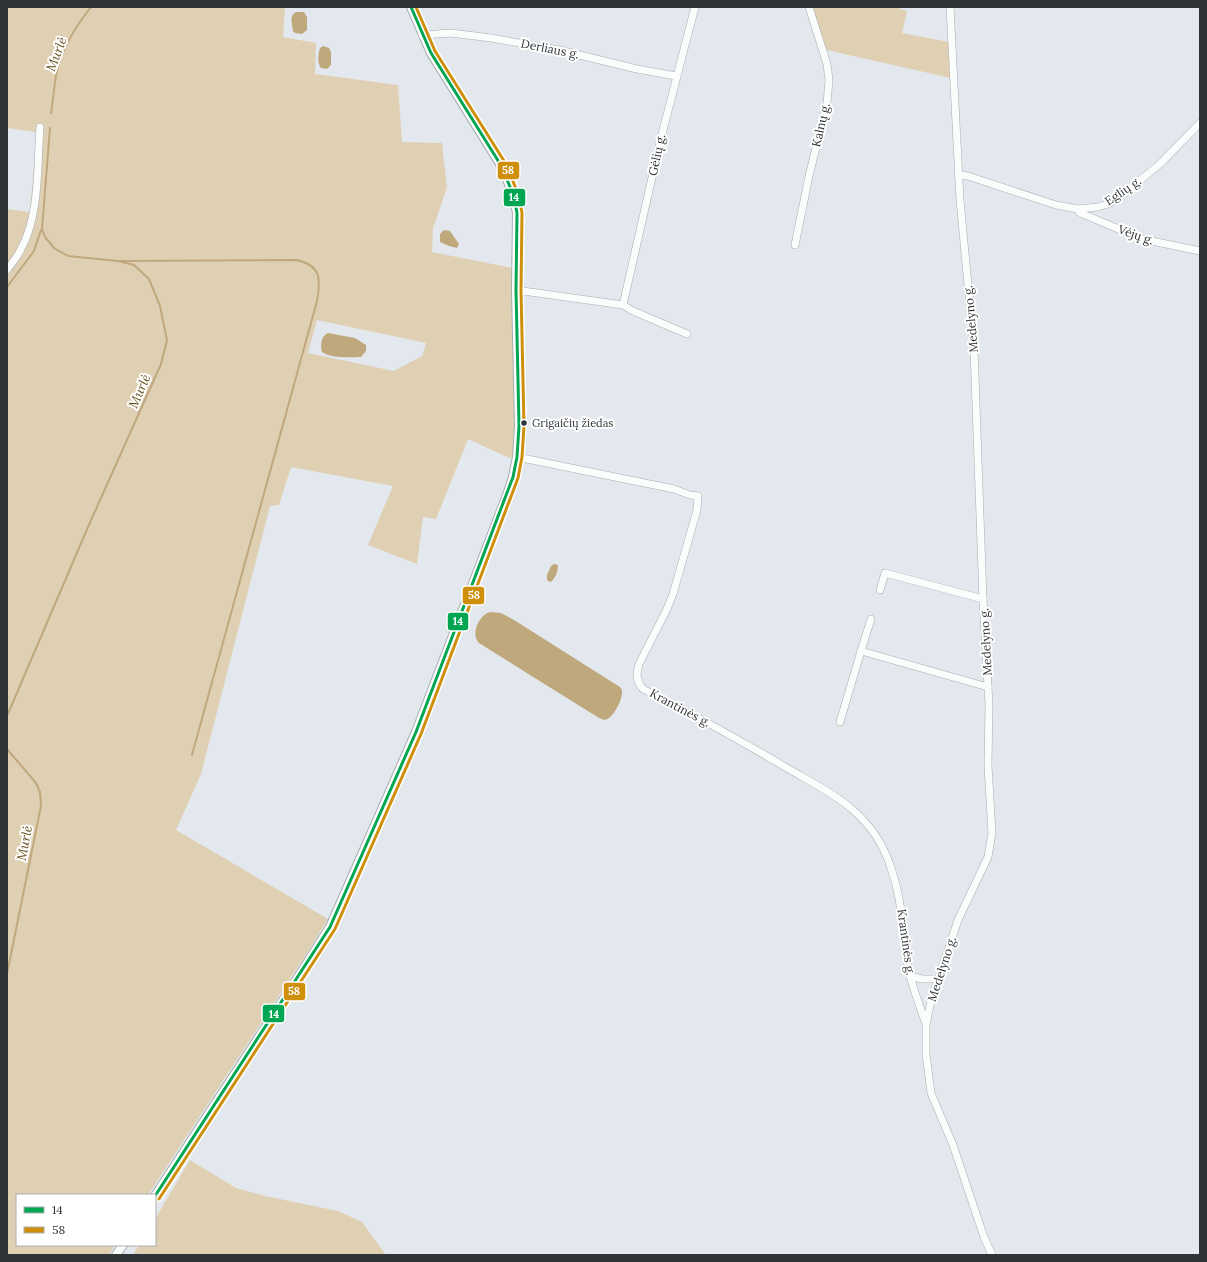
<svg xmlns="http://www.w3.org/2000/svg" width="1207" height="1262" font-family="Lora,serif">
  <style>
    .green { fill: #e0d0b3; fill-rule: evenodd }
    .water { fill: #c0a87d }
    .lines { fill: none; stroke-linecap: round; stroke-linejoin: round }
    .stream { stroke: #c0a87d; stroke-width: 2 }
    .minor-casing { stroke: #a8adb0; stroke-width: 8 }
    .major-casing { stroke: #a8adb0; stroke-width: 10 }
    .minor { stroke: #fbfcfc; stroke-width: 7 }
    .major { stroke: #fbfcfc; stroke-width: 8 }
    .bus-1-casing { stroke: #fff; stroke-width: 6 }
    .bus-2-casing { stroke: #fff; stroke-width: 6 }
    .bus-1 { stroke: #00a651; stroke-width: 3 }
    .bus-2 { stroke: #cf8f0b; stroke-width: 3 }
    .bus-dot { fill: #303438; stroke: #fff; stroke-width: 1.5 }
    .labels { text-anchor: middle; stroke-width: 4; stroke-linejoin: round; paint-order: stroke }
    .bus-label { font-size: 11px; fill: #303438; stroke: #fff; text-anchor: start }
    .street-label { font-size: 12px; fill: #303438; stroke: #fff }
    .water-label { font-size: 13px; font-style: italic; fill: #6a501f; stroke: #fff }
    .line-badge { stroke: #fff; stroke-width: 1.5 }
    .badge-label { font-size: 11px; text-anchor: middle; font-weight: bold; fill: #fff }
  </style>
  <rect width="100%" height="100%" fill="#e2e8ed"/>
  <!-- green -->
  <g class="green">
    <path d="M7 7H285L283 37 316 43 315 74 398 85 402 142 442 143 447 188 433 228 432 252 512 268 515 430 513 458 507 457 468 439 436 519 423 517 417 564 368 545 393 486 291 467 279 505 270 506 201 774 176 830 328 919 309 950 148 1195H17V1245H115L109 1255H7V209L30 212 37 132 7 128ZM317 320 426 343 422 356 394 371 308 353Z"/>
    <path d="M813 7H895L907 11 902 33 949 42 951 78 826 50Z"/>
    <path d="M190 1160 236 1188 265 1196 338 1211 362 1222 386 1255H133L139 1245H155V1219Z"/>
  </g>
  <!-- water -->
  <g class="water">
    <path d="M296 12H304L307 17V30L302 34 295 33 293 31C292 24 289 15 296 12Z"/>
    <path d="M323 46 329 48 331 52V65L327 69 321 68C317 63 318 54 320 48Z"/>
    <path d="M444 230 450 231 459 244 457 248 449 246 440 242V234Z"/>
    <path d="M328 333 355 338 366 345V351L361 357C350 357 332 359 322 352 320 345 321 336 328 333Z"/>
    <path d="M554 564 558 565C558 571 555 580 550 582L547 580V575L551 566Z"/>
    <path d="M490 612 501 613 514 620 620 687 622 690C623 699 614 717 605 720L599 718 479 643C470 634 479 615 490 612Z"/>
  </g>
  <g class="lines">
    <!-- stream -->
    <g class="stream">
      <path d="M51 113C53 101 54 88 56 76 60 52 76 26 91 7"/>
      <path d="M120 261 297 260C321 266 321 278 317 301L192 755"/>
      <path d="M7 287 34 251 41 230"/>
      <path d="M7 716 88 527 161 364 167 340 160 306 149 279 134 265 118 261 68 256 54 248 45 237 42 229 50 128"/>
      <path d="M7 749 36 783 40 792 41 806 7 974"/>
    </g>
    <defs>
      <g id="minor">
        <path d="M950 7 960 200 974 349 983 599 989 704 988 766 992 833 988 857 958 920 931 1001 926 1024V1054L931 1093 953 1145 984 1237 992 1255"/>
        <path d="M422 35 451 33 491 38 559 50 637 69 676 76"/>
        <path d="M959 175 968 176 1056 205 1078 209 1098 207 1108 204 1117 199 1160 164 1200 123"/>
        <path d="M1078 209 1079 212 1083 214 1142 239 1200 251"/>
        <path d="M795 245 809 176 827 103 829 80 827 64 809 7"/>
        <path d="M7 270C12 263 18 256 21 249 40 214 37 166 40 127"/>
        <path d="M516 290 623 305 633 311 687 334"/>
        <path d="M623 305 661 138 695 7"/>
        <path d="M517 457 674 489 690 495 698 496 697 510 673 594 667 609 639 664C636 674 636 681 643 689 692 714 740 740 787 768 809 781 834 793 853 810 870 825 883 844 890 865 902 898 902 926 907 960 910 982 919 1004 926 1024"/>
        <path d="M880 590 885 573 983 599"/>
        <path d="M871 619 861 651 988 687"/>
        <path d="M840 722 861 651"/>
        <path d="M910 976 922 979H938"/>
      </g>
      <g id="major">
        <path d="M155 1196 301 973 330 927 416 732 507 495 513 477 517 457 519 426 516 290 517 213 514 197 502 167 431 53 411 7"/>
        <path d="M116 1255 123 1245"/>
      </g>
    </defs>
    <!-- minor casing -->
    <use href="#minor" class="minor-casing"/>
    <!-- major casing -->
    <use href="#major" class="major-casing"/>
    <!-- minor -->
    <use href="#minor" class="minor"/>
    <!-- major -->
    <use href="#major" class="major"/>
    <defs>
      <path id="bus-1" d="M155 1196 330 927 416 732 513 477 517 457 519 426 516 290 517 213 514 197 502 167 431 53 411 7"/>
      <path id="bus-2" d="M159 1199 335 929 421 734 518 478 522 457 524 426 521 290 522 213 519 196 506 164 435 51 416 7"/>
    </defs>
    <!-- bus-1 casing -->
    <use href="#bus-1" class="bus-1-casing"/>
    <!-- bus-2 casing -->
    <use href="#bus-2" class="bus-2-casing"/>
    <!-- bus-1 -->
    <use href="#bus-1" class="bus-1"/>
    <!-- bus-2 -->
    <use href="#bus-2" class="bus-2"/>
  </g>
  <!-- markers -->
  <circle class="bus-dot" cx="524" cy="423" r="3.5"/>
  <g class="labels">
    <!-- bus labels -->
    <g class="bus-label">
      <text x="532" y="427">Grigaičių žiedas</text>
    </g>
    <!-- street labels -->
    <g class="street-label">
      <text transform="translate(550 49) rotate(11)" y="4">Derliaus g.</text>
      <text transform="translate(821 125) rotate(-77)" y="4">Kalnų g.</text>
      <text transform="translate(657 155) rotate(-78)" y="4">Gėlių g.</text>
      <text transform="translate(1123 191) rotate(-34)" y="4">Eglių g.</text>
      <text transform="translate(1136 235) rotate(19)" y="4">Vėjų g.</text>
      <text transform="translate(971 319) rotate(-95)" y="4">Medelyno g.</text>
      <text transform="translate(986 642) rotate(-93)" y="4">Medelyno g.</text>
      <text transform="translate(680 708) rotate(28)" y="4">Krantinės g.</text>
      <text transform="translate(906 942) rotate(82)" y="4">Krantinės g.</text>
      <text transform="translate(942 969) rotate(-72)" y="4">Medelyno g.</text>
    </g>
    <!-- water labels -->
    <g class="water-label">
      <text transform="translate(56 54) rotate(-69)" y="5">Murlė</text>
      <text transform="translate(139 391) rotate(-66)" y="5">Murlė</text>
      <text transform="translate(24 843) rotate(-79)" y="5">Murlė</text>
    </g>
  </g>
  <g class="line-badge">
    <rect x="497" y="161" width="23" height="19" rx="4" fill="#cf8f0b"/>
    <rect x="503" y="188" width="23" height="19" rx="4" fill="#00a651"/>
    <rect x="462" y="586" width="23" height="19" rx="4" fill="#cf8f0b"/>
    <rect x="447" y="612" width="22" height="19" rx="4" fill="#00a651"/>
    <rect x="283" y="982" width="23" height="19" rx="4" fill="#cf8f0b"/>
    <rect x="262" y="1004" width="23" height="19" rx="4" fill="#00a651"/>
  </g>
  <g class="badge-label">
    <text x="508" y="174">58</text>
    <text x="514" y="201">14</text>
    <text x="474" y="599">58</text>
    <text x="458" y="625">14</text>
    <text x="294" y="995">58</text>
    <text x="274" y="1018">14</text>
  </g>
  <!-- border -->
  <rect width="1207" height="1262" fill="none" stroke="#303438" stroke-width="16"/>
  <!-- legend -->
  <rect x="16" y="1194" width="140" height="52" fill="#ffffff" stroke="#acaeaf"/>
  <rect x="24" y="1207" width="20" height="6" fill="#00a651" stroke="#acaeaf"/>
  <text x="52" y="1214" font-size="12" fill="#303438">14</text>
  <rect x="24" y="1227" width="20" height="6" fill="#cf8f0b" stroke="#acaeaf"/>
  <text x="52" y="1234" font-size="12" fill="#303438">58</text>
</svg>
